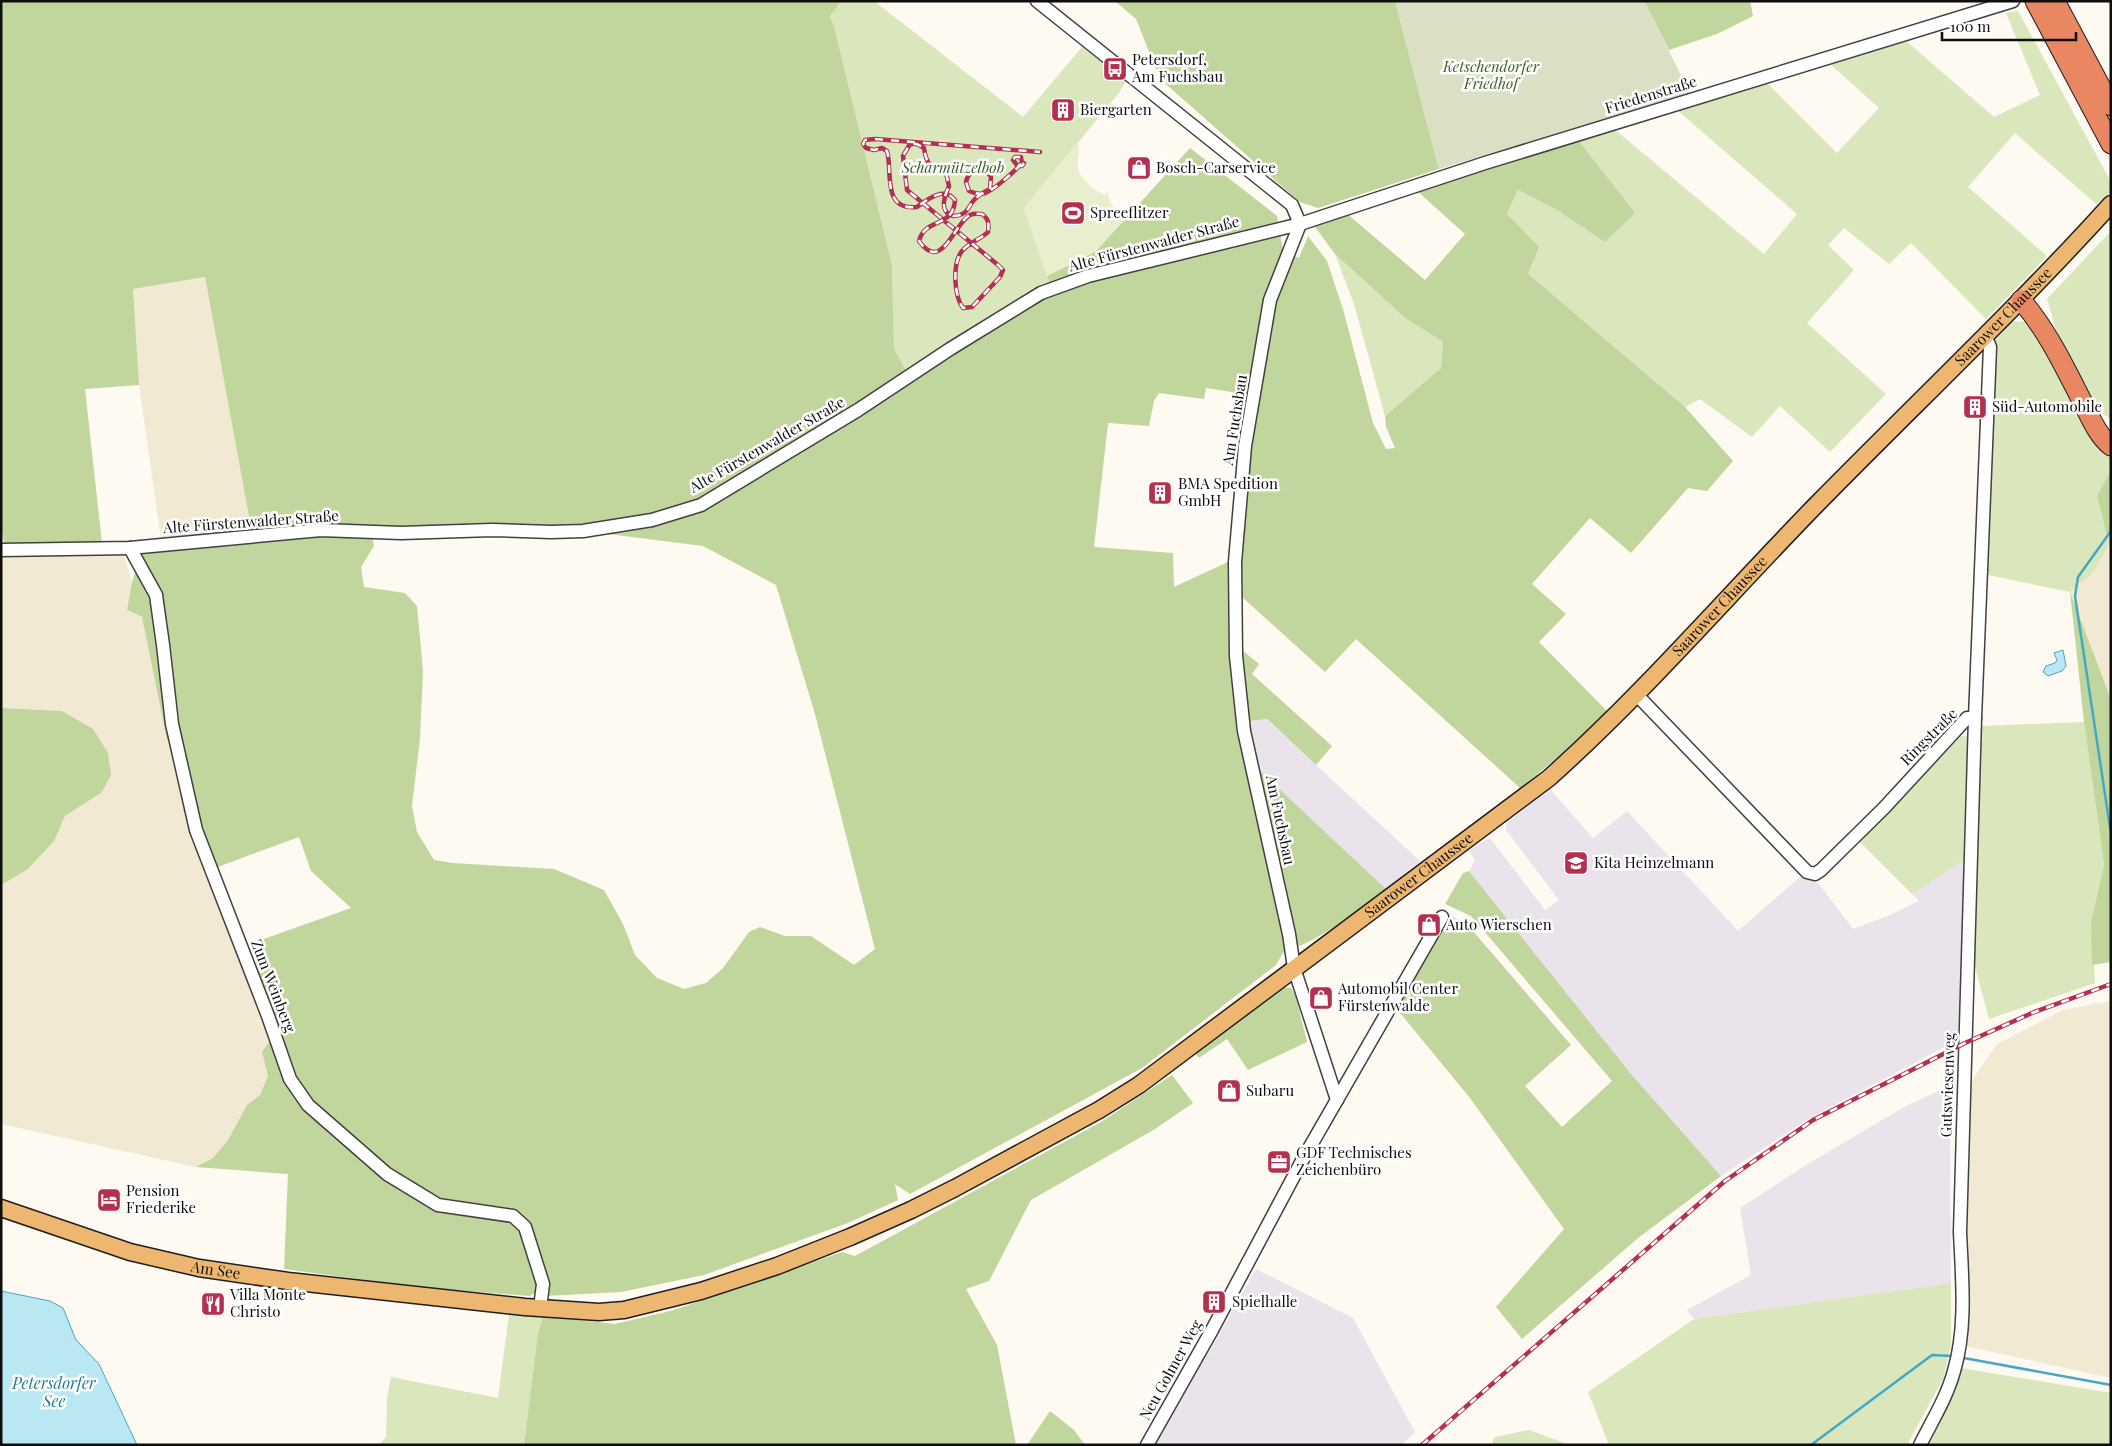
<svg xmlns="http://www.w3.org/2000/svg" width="2112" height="1446" font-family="'Playfair Display',serif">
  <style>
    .industrial { fill: #eae3ec }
    .farmland { fill: #f2e9d2 }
    .green { fill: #dae6bc }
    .forest { fill: #c1d69d; fill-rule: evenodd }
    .cemetery { fill: #dbdfc3 }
    .pitch { fill: #e9eece }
    .water { fill: #b9e7f2; stroke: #45a9c3 }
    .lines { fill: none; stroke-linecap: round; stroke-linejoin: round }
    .stream { stroke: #45a9c3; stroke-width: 2.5 }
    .minor-casing { stroke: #414141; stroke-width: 15 }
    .major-casing { stroke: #1f1f1f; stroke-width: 19 }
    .highway-casing { stroke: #1f1f1f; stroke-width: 21 }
    .minor { stroke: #fff; stroke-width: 12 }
    .major { stroke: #eeb771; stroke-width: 16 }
    .highway { stroke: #e98763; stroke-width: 19 }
    .rail-casing { stroke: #b43050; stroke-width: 4.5 }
    .rail { stroke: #fff; stroke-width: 2.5; stroke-dasharray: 8; stroke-linecap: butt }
    .labels { text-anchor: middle; stroke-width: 5; stroke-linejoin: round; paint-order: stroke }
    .poi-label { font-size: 15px; fill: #0e0e0e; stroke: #fff; text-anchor: start }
    .park-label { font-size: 15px; font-style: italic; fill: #3c6123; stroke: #fff }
    .street-label { font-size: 15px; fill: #0e0e0e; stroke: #fff }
    .water-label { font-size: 16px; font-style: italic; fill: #217a97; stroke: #fff }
  </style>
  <rect width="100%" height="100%" fill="#fef9f1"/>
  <!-- industrial -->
  <g class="industrial">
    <path d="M1266 719 1316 765 1420 861 1386 889 1260 771 1250 721Z"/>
    <path d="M1549 788 1593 838 1627 811 1738 931 1800 877 1819 884 1853 929 1890 915 1919 901 1912 894 1966 859 1958 1040 1810 1118 1721 1176 1631 1074 1469 871 1475 860 1468 850 1490 838 1545 910 1559 900 1506 830V824Z"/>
    <path d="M1947 1087 1950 1109 1951 1283 1694 1319 1687 1310 1751 1275 1740 1208 1806 1165 1906 1106Z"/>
    <path d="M1256 1269 1353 1318 1415 1432 1401 1445H1151L1204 1352 1208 1354Z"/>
  </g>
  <!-- farmland -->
  <g class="farmland">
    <path d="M205 277 252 533 161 539 139 385 133 289Z"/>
    <path d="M2111 541V699L2070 592 2093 573Z"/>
    <path d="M124 555 132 583 127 610 142 617 167 739H171L270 1040 262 1052 268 1076 260 1095 247 1105 228 1140 213 1158 196 1167 1 1124V885L28 869 54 841 65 816 78 806 62 711 1 708V556Z"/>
    <path d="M2111 1001V1378L1965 1346V1186L1970 1083 1997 1044 2063 1010Z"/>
  </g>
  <!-- green -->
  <g class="green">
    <path d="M842 1H874L1023 117 1082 47 1126 81 1118 94 1024 208 1050 284 906 371 894 348 892 265 834 26 830 16Z"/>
    <path d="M2018 11 2111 182V192L2096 204 2015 133 1968 187 2047 256 1986 319 1911 243 1889 264 1844 228 1828 245 1854 270 1807 323 1886 394 1830 452 1780 406 1752 437 1700 399 1685 407 1527 274 1507 214 1518 190 1557 210 1605 242 1578 140 1614 129 1764 254 1797 214 1677 110 1767 83 1837 153 1879 108 1829 63 1905 40 1994 117 2040 95 2006 13Z"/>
    <path d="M2111 231V419L2100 412 2056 330 2047 299Z"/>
    <path d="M1335 254 1405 318 1443 342 1441 368 1385 416 1354 304Z"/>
    <path d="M2012 321 2026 322 2039 336 2111 455V470L2097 496 2106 532 2111 541 2093 573 2070 592 1983 574 1994 342Z"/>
    <path d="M2084 722 2104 866 2091 922 2095 983 1989 1019 1974 963 1980 726Z"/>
    <path d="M1961 736 1971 737 1966 859 1912 894 1860 842Z"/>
    <path d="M1951 1283V1345L1943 1379 1907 1445H1609L1588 1392 1694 1319Z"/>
    <path d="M509 1314 543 1316 538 1333 524 1445H379L386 1437 387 1398 391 1377 498 1398Z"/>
    <path d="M1961 1368 2111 1393V1445H1926Z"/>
    <path d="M1529 1430 1570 1445H1491L1495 1437Z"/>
  </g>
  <!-- forest -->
  <g class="forest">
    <path d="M1 1H842L830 16 834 26 892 265 894 348 906 371 1050 284 1047 276 1096 251 1190 148 1277 216 1283 251 1299 258 1308 236 1327 261 1343 309 1373 423 1386 449 1395 448 1386 427 1385 416 1441 368 1443 342 1405 318 1335 254 1315 227 1319 222 1346 213 1425 280 1465 234 1416 190 1578 140 1635 213 1605 242 1557 210 1518 190 1507 214 1539 247 1528 274 1685 407 1733 461 1707 491 1688 488 1631 553 1590 518 1532 584 1566 614 1539 642 1607 711 1574 744 1520 788 1356 639 1325 672 1242 597V650L1259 664 1252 674 1332 746 1316 765 1267 719 1250 721 1260 771 1386 889C1354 911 1321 942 1284 951L1276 965 1142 1068 910 1194 895 1184 898 1200 848 1223 704 1275 621 1292 545 1296 542 1288 530 1296 417 1287 284 1269 288 1174 196 1167 213 1158 228 1140 247 1105 260 1095 268 1076 262 1052 278 1029 250 944 351 908 311 871 299 837 215 868 196 814 177 737 167 740 142 617 127 610 132 582 142 552 319 535 372 537 374 546 361 567 364 587 405 593 417 606 423 671 420 738 412 806 417 832 434 860 453 863 554 869 604 890 623 924 635 955 657 978 684 989 706 983 723 968 749 932 760 927 785 936H811L854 965 875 949 815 714 776 585 703 546 576 530 252 533 205 277 133 289 139 385 85 389 102 543H4L1 523ZM1206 388 1244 394 1230 561 1174 587 1173 553 1094 547 1108 423 1149 426 1154 401 1159 393 1204 399Z"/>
    <path d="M1115 1H1395L1439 169 1318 208 1300 202 1160 79 1136 19Z"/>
    <path d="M1644 1H1750L1753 16 1717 34 1669 50Z"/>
    <path d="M2111 470V539L2106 532 2097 496Z"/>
    <path d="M2070 592 2111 699V962L2092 965 2091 922 2104 865 2084 722Z"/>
    <path d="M1 708 62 711 93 729 108 753 111 775 102 792 65 816 54 841 28 869 1 885Z"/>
    <path d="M1469 871 1631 1074 1721 1176 1638 1238 1522 1339 1496 1307 1564 1229 1470 1098 1396 1008 1446 920 1452 917 1466 923 1571 1045 1525 1086 1562 1127 1612 1081 1471 916 1445 904 1463 873Z"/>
    <path d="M1281 987 1291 988 1296 997 1307 1042 1248 1070 1227 1039 1199 1058 1194 1052Z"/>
    <path d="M1172 1075 1193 1103 1155 1129 1031 1200 989 1281 966 1289 997 1345 1016 1445H524L538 1333 543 1316 615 1324 674 1310 842 1252 855 1256 1101 1122Z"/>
    <path d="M1050 1411 1074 1430 1085 1445H1027Z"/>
  </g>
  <!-- cemetery -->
  <path class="cemetery" d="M1395 1H1644L1690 93 1439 169Z"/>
  <!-- pitch -->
  <path class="pitch" d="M1078 143C1080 152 1077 160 1078 168 1080 180 1095 190 1104 195L1107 192 1111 205 1126 218 1096 251 1047 276 1024 208Z"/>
  <!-- water -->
  <g class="water">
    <path d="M2063 650 2066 666 2062 671 2048 676 2043 672 2046 666 2055 663 2057 660 2054 653Z"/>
    <path d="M1 1291 50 1301 63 1308 76 1340 99 1364 137 1445H1Z"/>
  </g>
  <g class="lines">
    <!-- stream -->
    <g class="stream">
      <path d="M2111 531 2078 577 2075 596 2111 834"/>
      <path d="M1964 1358 2111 1385"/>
      <path d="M1811 1445 1932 1355 1952 1356"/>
    </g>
    <defs>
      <g id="minor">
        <path d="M1037 1 1292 205 1300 224 1270 300 1245 446 1235 562 1236 656 1244 731 1289 934 1294 968 1337 1100"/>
        <path d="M130 548 156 595 163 645 172 724 196 830 268 1016 290 1079 308 1105 387 1174 438 1205 513 1216 525 1227 543 1284 540 1308"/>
        <path d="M1 550 130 548 321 530 401 533 492 530 551 532 583 531 652 520 701 505 858 410 950 349 1041 293 1088 276 1300 224 1485 163 2013 1"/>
        <path d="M1636 694 1807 872 1815 874 1821 870 1884 808 1967 718H1975"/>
        <path d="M1147 1445 1212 1330 1303 1159 1442 917"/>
        <path d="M1920 1445C1932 1421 1947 1397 1954 1371 1967 1327 1962 1278 1960 1232L1975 718 1990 347 1985 335"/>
      </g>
      <g id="major">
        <path id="s1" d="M1 1208 130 1252 199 1268 288 1281 525 1307 599 1312 624 1310 701 1291 777 1266 850 1237 911 1210 955 1188 1099 1110 1139 1085 1549 778C1644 693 1728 595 1817 504 1915 404 2017 308 2111 204"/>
      </g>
      <g id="highway">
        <path d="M2035 1 2111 144"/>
        <path d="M2055 1 2111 106"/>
        <path d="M2021 300C2047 330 2064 366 2082 401 2090 416 2097 435 2111 446"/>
      </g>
    </defs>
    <!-- minor casing -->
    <use href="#minor" class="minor-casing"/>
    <!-- major casing -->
    <use href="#major" class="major-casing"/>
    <!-- highway casing -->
    <use href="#highway" class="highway-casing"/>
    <!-- minor -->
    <use href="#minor" class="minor"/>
    <!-- major -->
    <use href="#major" class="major"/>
    <!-- highway -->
    <use href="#highway" class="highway"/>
    <defs>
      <g id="rail">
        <path d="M1024 163 1022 166 1017 165 1013 160 1015 157H1021L1022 163C1015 171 994 190 985 193 979 195 974 193 969 191L966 182C968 172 976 168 985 169L991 177 990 189C984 192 978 196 974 200 970 204 969 210 964 213 961 215 957 216 953 216 938 212 945 195 949 186L946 173C931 170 926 163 924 148L917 144H910L903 156 907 190C937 215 968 240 998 265L1003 270 1000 277 972 307 963 308C954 296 952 263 962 251 968 243 981 239 988 232 989 224 989 219 982 214 978 214 974 213 970 215 954 223 942 274 919 241 925 217 953 229 955 200 944 186 928 199 917 207 881 211 893 171 887 151L882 148 874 150 866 148 863 144 865 140 875 139 1040 152"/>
        <path d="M1422 1445 1725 1181 1813 1120 1965 1043 2032 1013 2111 984"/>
      </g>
    </defs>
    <!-- rail casing -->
    <use href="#rail" class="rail-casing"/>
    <!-- rail -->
    <use href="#rail" class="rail"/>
  </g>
  <!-- icons -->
  <defs>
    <symbol id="bus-square" viewBox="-11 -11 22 22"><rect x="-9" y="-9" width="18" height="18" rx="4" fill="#b43050" stroke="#fff"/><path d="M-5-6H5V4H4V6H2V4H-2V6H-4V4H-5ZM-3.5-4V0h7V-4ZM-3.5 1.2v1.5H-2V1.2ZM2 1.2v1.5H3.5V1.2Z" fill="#fff"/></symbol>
    <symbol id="building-square" viewBox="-11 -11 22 22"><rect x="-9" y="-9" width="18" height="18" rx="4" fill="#b43050" stroke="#fff"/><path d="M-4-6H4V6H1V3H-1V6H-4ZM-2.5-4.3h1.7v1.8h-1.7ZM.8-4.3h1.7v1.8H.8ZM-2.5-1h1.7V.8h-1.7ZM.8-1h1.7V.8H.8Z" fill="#fff"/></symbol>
    <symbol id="shop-square" viewBox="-11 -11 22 22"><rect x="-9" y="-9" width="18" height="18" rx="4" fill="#b43050" stroke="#fff"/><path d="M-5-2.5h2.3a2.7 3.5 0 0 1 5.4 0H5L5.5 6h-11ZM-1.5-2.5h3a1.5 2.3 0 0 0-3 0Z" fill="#fff"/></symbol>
    <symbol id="stadium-square" viewBox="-11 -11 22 22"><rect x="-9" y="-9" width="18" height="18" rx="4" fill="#b43050" stroke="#fff"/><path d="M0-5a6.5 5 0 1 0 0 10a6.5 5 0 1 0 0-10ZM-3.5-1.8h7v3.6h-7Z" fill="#fff"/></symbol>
    <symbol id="school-square" viewBox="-11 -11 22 22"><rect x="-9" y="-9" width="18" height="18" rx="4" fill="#b43050" stroke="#fff"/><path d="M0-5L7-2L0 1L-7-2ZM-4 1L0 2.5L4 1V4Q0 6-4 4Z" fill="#fff"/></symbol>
    <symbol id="office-square" viewBox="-11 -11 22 22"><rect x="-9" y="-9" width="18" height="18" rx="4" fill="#b43050" stroke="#fff"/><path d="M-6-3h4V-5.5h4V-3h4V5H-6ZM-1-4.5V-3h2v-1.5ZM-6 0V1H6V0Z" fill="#fff"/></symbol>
    <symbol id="hotel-square" viewBox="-11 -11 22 22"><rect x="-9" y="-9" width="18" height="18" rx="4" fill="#b43050" stroke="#fff"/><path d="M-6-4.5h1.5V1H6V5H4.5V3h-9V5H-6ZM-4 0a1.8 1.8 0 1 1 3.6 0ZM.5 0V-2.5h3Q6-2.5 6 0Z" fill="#fff"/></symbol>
    <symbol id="restaurant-square" viewBox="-11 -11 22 22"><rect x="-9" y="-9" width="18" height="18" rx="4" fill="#b43050" stroke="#fff"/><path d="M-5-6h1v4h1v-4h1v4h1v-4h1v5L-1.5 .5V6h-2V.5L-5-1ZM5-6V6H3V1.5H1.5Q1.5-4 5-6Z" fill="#fff"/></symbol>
  </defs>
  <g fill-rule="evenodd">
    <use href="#bus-square" x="1101" y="55" width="28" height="28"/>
    <use href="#building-square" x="1049" y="96" width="28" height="28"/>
    <use href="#shop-square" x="1125" y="154" width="28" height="28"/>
    <use href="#stadium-square" x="1059" y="199" width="28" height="28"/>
    <use href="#building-square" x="1961" y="393" width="28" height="28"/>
    <use href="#building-square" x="1146" y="479" width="28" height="28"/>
    <use href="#school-square" x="1562" y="849" width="28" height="28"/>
    <use href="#shop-square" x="1415" y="911" width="28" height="28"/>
    <use href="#shop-square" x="1307" y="984" width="28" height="28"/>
    <use href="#shop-square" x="1215" y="1077" width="28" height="28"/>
    <use href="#office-square" x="1265" y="1148" width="28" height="28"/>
    <use href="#hotel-square" x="95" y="1186" width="28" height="28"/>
    <use href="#building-square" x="1200" y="1288" width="28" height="28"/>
    <use href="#restaurant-square" x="199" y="1290" width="28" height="28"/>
  </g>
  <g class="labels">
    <!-- poi labels -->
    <g class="poi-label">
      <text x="1132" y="65">Petersdorf,<tspan x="1132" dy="17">Am Fuchsbau</tspan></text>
      <text x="1080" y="115">Biergarten</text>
      <text x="1156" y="173">Bosch-Carservice</text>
      <text x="1090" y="218">Spreeflitzer</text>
      <text x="1992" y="412">Süd-Automobile</text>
      <text x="1178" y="489">BMA Spedition<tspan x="1178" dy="17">GmbH</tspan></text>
      <text x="1594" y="868">Kita Heinzelmann</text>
      <text x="1446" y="930">Auto Wierschen</text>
      <text x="1338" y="994">Automobil Center<tspan x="1338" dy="17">Fürstenwalde</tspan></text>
      <text x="1246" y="1096">Subaru</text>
      <text x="1296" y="1158">GDF Technisches<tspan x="1296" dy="17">Zeichenbüro</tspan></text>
      <text x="126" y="1196">Pension<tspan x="126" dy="17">Friederike</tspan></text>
      <text x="230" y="1300">Villa Monte<tspan x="230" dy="17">Christo</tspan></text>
      <text x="1232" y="1307">Spielhalle</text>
    </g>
    <!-- park labels -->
    <g class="park-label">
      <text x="1491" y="72">Ketschendorfer<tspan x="1491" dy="17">Friedhof</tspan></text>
      <text x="953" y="173">Scharmützelbob</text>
    </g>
    <!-- street labels -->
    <g class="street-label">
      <text transform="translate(1651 95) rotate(-17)" y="5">Friedenstraße</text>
      <text transform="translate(1154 244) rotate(-15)" y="5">Alte Fürstenwalder Straße</text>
      <text dy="5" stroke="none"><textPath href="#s1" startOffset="2359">Saarower Chaussee</textPath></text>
      <text transform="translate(1235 420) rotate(-81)" y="5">Am Fuchsbau</text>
      <text transform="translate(767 445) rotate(-30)" y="5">Alte Fürstenwalder Straße</text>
      <text transform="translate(251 522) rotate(-4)" y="5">Alte Fürstenwalder Straße</text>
      <text dy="5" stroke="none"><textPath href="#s1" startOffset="1954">Saarower Chaussee</textPath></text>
      <text transform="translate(1929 737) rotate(-45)" y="5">Ringstraße</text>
      <text transform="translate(1280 820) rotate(78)" y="5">Am Fuchsbau</text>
      <text dy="5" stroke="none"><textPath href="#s1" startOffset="1549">Saarower Chaussee</textPath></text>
      <text transform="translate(273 986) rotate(69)" y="5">Zum Weinberg</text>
      <text transform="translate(1948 1085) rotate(-88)" y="5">Gutswiesenweg</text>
      <text dy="5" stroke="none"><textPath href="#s1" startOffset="224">Am See</textPath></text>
      <text transform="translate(1171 1370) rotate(-61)" y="5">Neu Golmer Weg</text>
    </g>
    <!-- water labels -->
    <g class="water-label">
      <text x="54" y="1389">Petersdorfer<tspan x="54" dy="18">See</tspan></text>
    </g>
  </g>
  <!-- border -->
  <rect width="2112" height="1446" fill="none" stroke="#0e0e0e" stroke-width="5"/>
  <!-- scale -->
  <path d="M1942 32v8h134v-8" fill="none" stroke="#0e0e0e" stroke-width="2.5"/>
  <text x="1950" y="32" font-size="15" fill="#0e0e0e" stroke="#ffffff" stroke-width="4" paint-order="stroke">100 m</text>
</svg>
